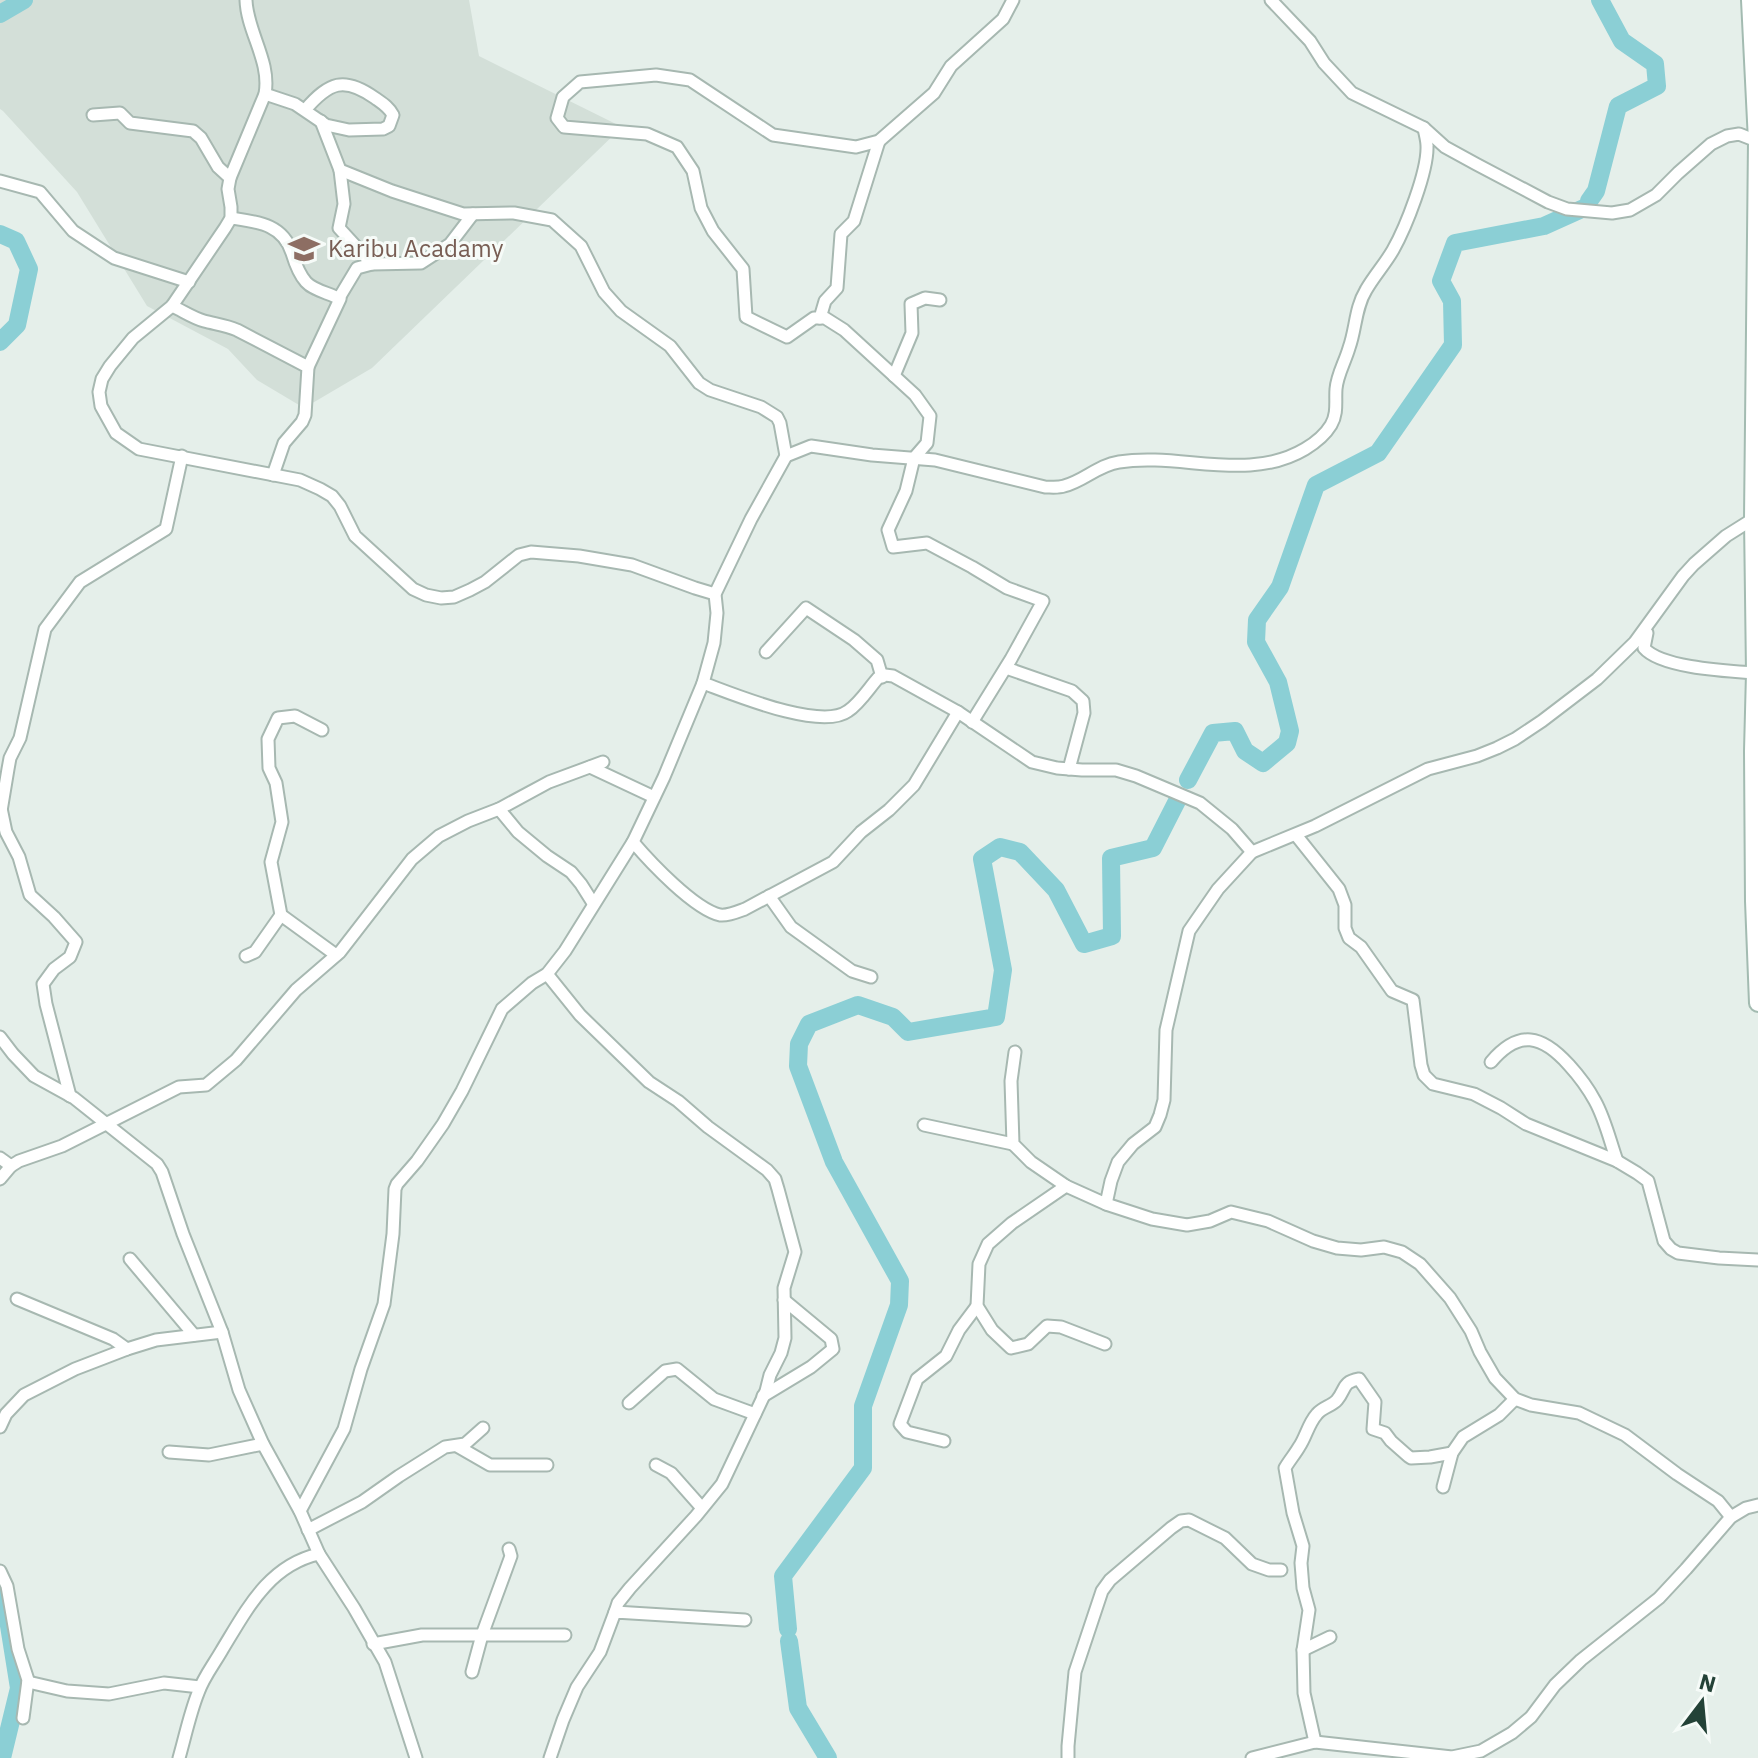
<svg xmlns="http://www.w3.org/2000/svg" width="1758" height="1758" font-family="'IBM Plex Sans',sans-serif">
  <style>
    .built { fill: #d3dfd8 }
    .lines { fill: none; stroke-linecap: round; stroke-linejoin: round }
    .river { stroke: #8bcfd5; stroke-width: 18 }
    .street-casing { stroke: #a7b8b1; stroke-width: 15 }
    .secondary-casing { stroke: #a3bbb1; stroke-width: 20 }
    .street { stroke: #fff; stroke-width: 11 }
    .secondary { stroke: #fff; stroke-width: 16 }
    .labels { text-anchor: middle; stroke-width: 6; stroke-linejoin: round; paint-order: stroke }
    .education-label { font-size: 24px; fill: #785e54; stroke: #f6fbf8; text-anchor: start }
  </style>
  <rect width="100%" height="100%" fill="#e5efea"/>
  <!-- built -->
  <path class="built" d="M0 0H469L479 56 622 127 372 368 304 408 257 380 228 349 147 306 77 192 3 111 0 109Z"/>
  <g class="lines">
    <!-- river -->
    <g class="river">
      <path d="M0 14 24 0"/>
      <path d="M1589 201 1596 191 1618 106 1657 86 1655 64 1622 41 1600 0"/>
      <path d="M0 234 16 241 29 269 17 325 0 342"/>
      <path d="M1188 780 1213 733 1235 731 1245 751 1263 763 1287 743 1290 731 1278 682 1256 642 1257 620 1280 587 1316 485 1378 453 1453 345 1452 301 1441 281 1455 243 1544 226 1584 208"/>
      <path d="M0 1592 5 1601 19 1688 2 1758"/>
      <path d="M788 1629 783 1576 863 1468V1406L899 1305 900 1281 834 1162 798 1066 799 1044 809 1024 858 1005 893 1017 908 1032 996 1017 1003 970 982 859 1000 847 1020 852 1056 890 1084 944 1112 936 1111 858 1153 848 1177 801"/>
      <path d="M789 1641 798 1708 828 1758"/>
    </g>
    <defs>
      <g id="street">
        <path d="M246 0C247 32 271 61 265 94L230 178 228 189 231 207V218L225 228 172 306 133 338 110 366 102 379 99 392 101 406 116 433 139 449 300 480 320 489 332 496 340 506 355 536 413 589 426 595 441 598 454 597 470 590 485 582 519 555 531 552 579 556 632 565 695 588 715 594"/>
        <path d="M1271 0 1310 41 1324 63 1352 93 1424 128 1445 147 1476 164 1548 202 1567 209 1612 213 1630 210 1656 195 1678 173 1711 144 1727 136 1739 134 1757 141"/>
        <path d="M265 94 295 104 326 125 349 130 383 129 389 126 393 115C389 107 382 103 375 98 344 76 329 82 305 110"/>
        <path d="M93 115 120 113 130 123 193 131 201 138 218 167 230 178"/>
        <path d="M321 121 340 170 392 191 463 214 514 213 552 220 581 246 604 292 621 311 670 346 699 383 710 390 761 407 777 417 780 423 786 456"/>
        <path d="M340 170 344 204 339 228 372 264 421 263 450 244 473 214"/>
        <path d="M0 181 40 192 73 231 114 258 189 282"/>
        <path d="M231 218C258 222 283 224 292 253 295 263 299 274 306 282 314 291 330 293 340 299L308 367"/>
        <path d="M339 298 357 268 372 264"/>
        <path d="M172 306C183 311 193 318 204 321 215 324 226 325 237 330L308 367 305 415 302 422 284 443 273 475"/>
        <path d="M820 318 825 301 837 288 841 234 854 221 879 141"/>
        <path d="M894 376 912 333 911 304 925 298 940 300"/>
        <path d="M1647 633 1644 648C1661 668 1728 671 1755 673"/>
        <path d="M766 652 806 608 854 640 877 660 882 677"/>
        <path d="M1006 668 1072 691 1083 701 1084 713 1069 769"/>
        <path d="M703 683C733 694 821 731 848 711 860 703 869 688 878 678L885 675 893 676 958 712 1032 762 1057 768 1082 770H1116L1136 776 1200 803 1232 829 1252 852"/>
        <path d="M972 722 1011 659 1043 601 1007 588 972 567 927 543 893 547 888 530 906 491 914 458 927 443 930 416 915 395 844 330 825 318H814L787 337 746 317 743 269 713 231 701 208 693 171 677 147 647 134 564 127 557 118 563 97 580 82 656 75 690 80 773 135 856 147 879 141 934 93 951 66 1003 19 1013 0"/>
        <path d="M322 730 295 716 278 718 268 739 269 768 276 783 282 822 271 862 281 915 336 955"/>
        <path d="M590 767 654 797"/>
        <path d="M1 808 6 832 19 857 30 895 54 917 76 942 70 957 54 969 43 984 46 1004 70 1096"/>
        <path d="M499 809 518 832 547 856 571 872 581 884 593 903"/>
        <path d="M0 817 8 769 10 758 20 738 45 629 80 582 166 529 182 456"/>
        <path d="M1296 835 1339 889 1345 905V928L1349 938 1361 947 1392 991 1413 1000 1421 1065 1424 1075 1433 1084 1474 1094 1501 1108 1526 1124 1617 1161 1637 1173 1648 1181 1664 1241 1671 1249 1678 1253 1719 1258 1758 1260"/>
        <path d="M633 842C650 862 694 909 720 915 728 916 737 912 745 909L833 862 861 832 889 810 914 785 958 712"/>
        <path d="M769 896 791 927 852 971 871 977"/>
        <path d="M246 956 255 952 281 915"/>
        <path d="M547 974 580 1015 649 1082 678 1101 708 1127 767 1170 775 1179 778 1189 795 1252 784 1288 785 1338 781 1353 770 1375 766 1391 722 1484 696 1516 630 1588 618 1603 615 1612"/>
        <path d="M0 1037 13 1054 34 1076 74 1098 157 1164 162 1172 183 1234 222 1332 239 1390 263 1444 300 1511 319 1554 354 1608 385 1662 416 1758"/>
        <path d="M1015 1052 1011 1081 1013 1144 1031 1162 1066 1186 1106 1204 1152 1219 1187 1225 1210 1221 1231 1212 1268 1221 1313 1241 1337 1248 1361 1250 1384 1247 1402 1252 1420 1264 1450 1298 1471 1331 1480 1352 1495 1378 1515 1399 1531 1405 1579 1413 1625 1435 1677 1474 1718 1501 1731 1517"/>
        <path d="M1491 1062C1519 1029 1542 1035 1569 1065 1579 1076 1588 1088 1595 1101 1605 1119 1610 1141 1617 1161"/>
        <path d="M924 1125 1013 1144"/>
        <path d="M0 1158 11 1166 19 1161 62 1146 179 1087 206 1085 236 1060 296 990 340 952 412 859 439 836 468 821 499 809 549 782 603 762"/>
        <path d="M0 1179 11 1166"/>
        <path d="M1066 1186 1012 1223 988 1244 979 1264 977 1306 992 1330 1011 1348 1028 1344 1047 1326 1061 1327 1105 1344"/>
        <path d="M1106 1204 1111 1181 1118 1162 1133 1144 1155 1127 1160 1115 1164 1100 1166 1030 1189 931 1218 889 1252 852 1315 826 1428 769 1477 756 1497 748 1515 739 1542 721 1597 679 1635 642 1683 576 1694 564 1726 536 1753 519"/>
        <path d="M130 1259 194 1335"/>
        <path d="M17 1299 113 1339 127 1349"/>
        <path d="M763 1396 811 1367 833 1349 831 1339 784 1300"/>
        <path d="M629 1403 665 1371 677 1369 714 1399 755 1414"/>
        <path d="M0 1427 6 1414 24 1395 75 1369 127 1349 156 1340 222 1332"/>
        <path d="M944 1441 907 1432 900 1424 917 1379 946 1356 959 1330 977 1306"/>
        <path d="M457 1446 490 1465H547"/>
        <path d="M169 1452 209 1455 263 1444"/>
        <path d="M656 1465 671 1473 702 1508"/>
        <path d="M1443 1487 1452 1453 1463 1437 1499 1415 1515 1399"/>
        <path d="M300 1511 344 1429 361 1369 384 1304 393 1234 395 1189 397 1184 417 1161 443 1124 462 1091 502 1009 532 983 547 974 565 951 633 842 664 777 703 683 714 643 717 613 715 594 751 519 786 456 811 446 872 455 935 460 1045 487C1051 487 1058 488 1064 486 1084 481 1098 465 1119 462 1180 452 1248 483 1305 449 1315 443 1325 435 1331 425 1338 413 1335 401 1336 389 1337 375 1345 362 1349 348 1356 329 1355 308 1366 290 1374 276 1385 264 1393 250 1406 227 1428 171 1427 146 1427 140 1425 134 1424 128"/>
        <path d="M308 1530 362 1502 399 1476 445 1447 465 1444 483 1428"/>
        <path d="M0 1571 7 1586 18 1649 28 1680 23 1718"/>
        <path d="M373 1644 422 1635H565"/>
        <path d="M1303 1650 1330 1637"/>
        <path d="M472 1672 482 1635 511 1556 509 1549"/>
        <path d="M28 1682 67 1691 109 1694 164 1683 200 1687"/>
        <path d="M1315 1742 1304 1693 1303 1650 1309 1610 1303 1588 1301 1563 1303 1546 1293 1513 1285 1468C1289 1461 1295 1454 1299 1447 1306 1437 1308 1424 1317 1414 1323 1407 1332 1406 1337 1400 1346 1389 1342 1382 1359 1379L1375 1402 1373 1429 1385 1433 1391 1441 1408 1456 1411 1458 1430 1457 1452 1453"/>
        <path d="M179 1758C185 1737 190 1713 198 1693 203 1678 214 1664 222 1650 247 1609 269 1565 319 1554"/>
        <path d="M550 1758 563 1720 577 1687 600 1652 615 1612 745 1620"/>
        <path d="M1068 1758V1746L1075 1672 1102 1591 1110 1580 1171 1528 1181 1521 1189 1520 1225 1538 1252 1564 1269 1570H1281"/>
        <path d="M1252 1758 1315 1742 1452 1757 1481 1751 1512 1733 1531 1717 1555 1685 1581 1660 1659 1598 1686 1569 1731 1517 1746 1508 1758 1505"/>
      </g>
      <path id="secondary" d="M1750 0 1757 141 1753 519 1755 673 1753 751 1754 901 1758 1003"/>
    </defs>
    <!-- street casing -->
    <use href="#street" class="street-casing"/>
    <!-- secondary casing -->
    <use href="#secondary" class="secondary-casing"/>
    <!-- street -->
    <use href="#street" class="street"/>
    <!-- secondary -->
    <use href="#secondary" class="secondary"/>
  </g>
  <!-- icons -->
  <defs>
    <symbol id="school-bare" viewBox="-9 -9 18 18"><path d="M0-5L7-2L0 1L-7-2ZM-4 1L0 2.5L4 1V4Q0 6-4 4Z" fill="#8d6e63" stroke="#f6fbf8" stroke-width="2.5" paint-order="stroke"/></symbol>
  </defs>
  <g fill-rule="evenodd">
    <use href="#school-bare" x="282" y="227" width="44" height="44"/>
  </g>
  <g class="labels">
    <!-- education labels -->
    <g class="education-label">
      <text x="328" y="257">Karibu Acadamy</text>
    </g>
  </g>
  <!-- north arrow -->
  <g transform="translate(1702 1702) rotate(16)" stroke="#f6fbf8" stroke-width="6" paint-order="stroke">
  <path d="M0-6L14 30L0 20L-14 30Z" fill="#234237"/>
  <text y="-12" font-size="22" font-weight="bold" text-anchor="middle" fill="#234237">N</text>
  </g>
</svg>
